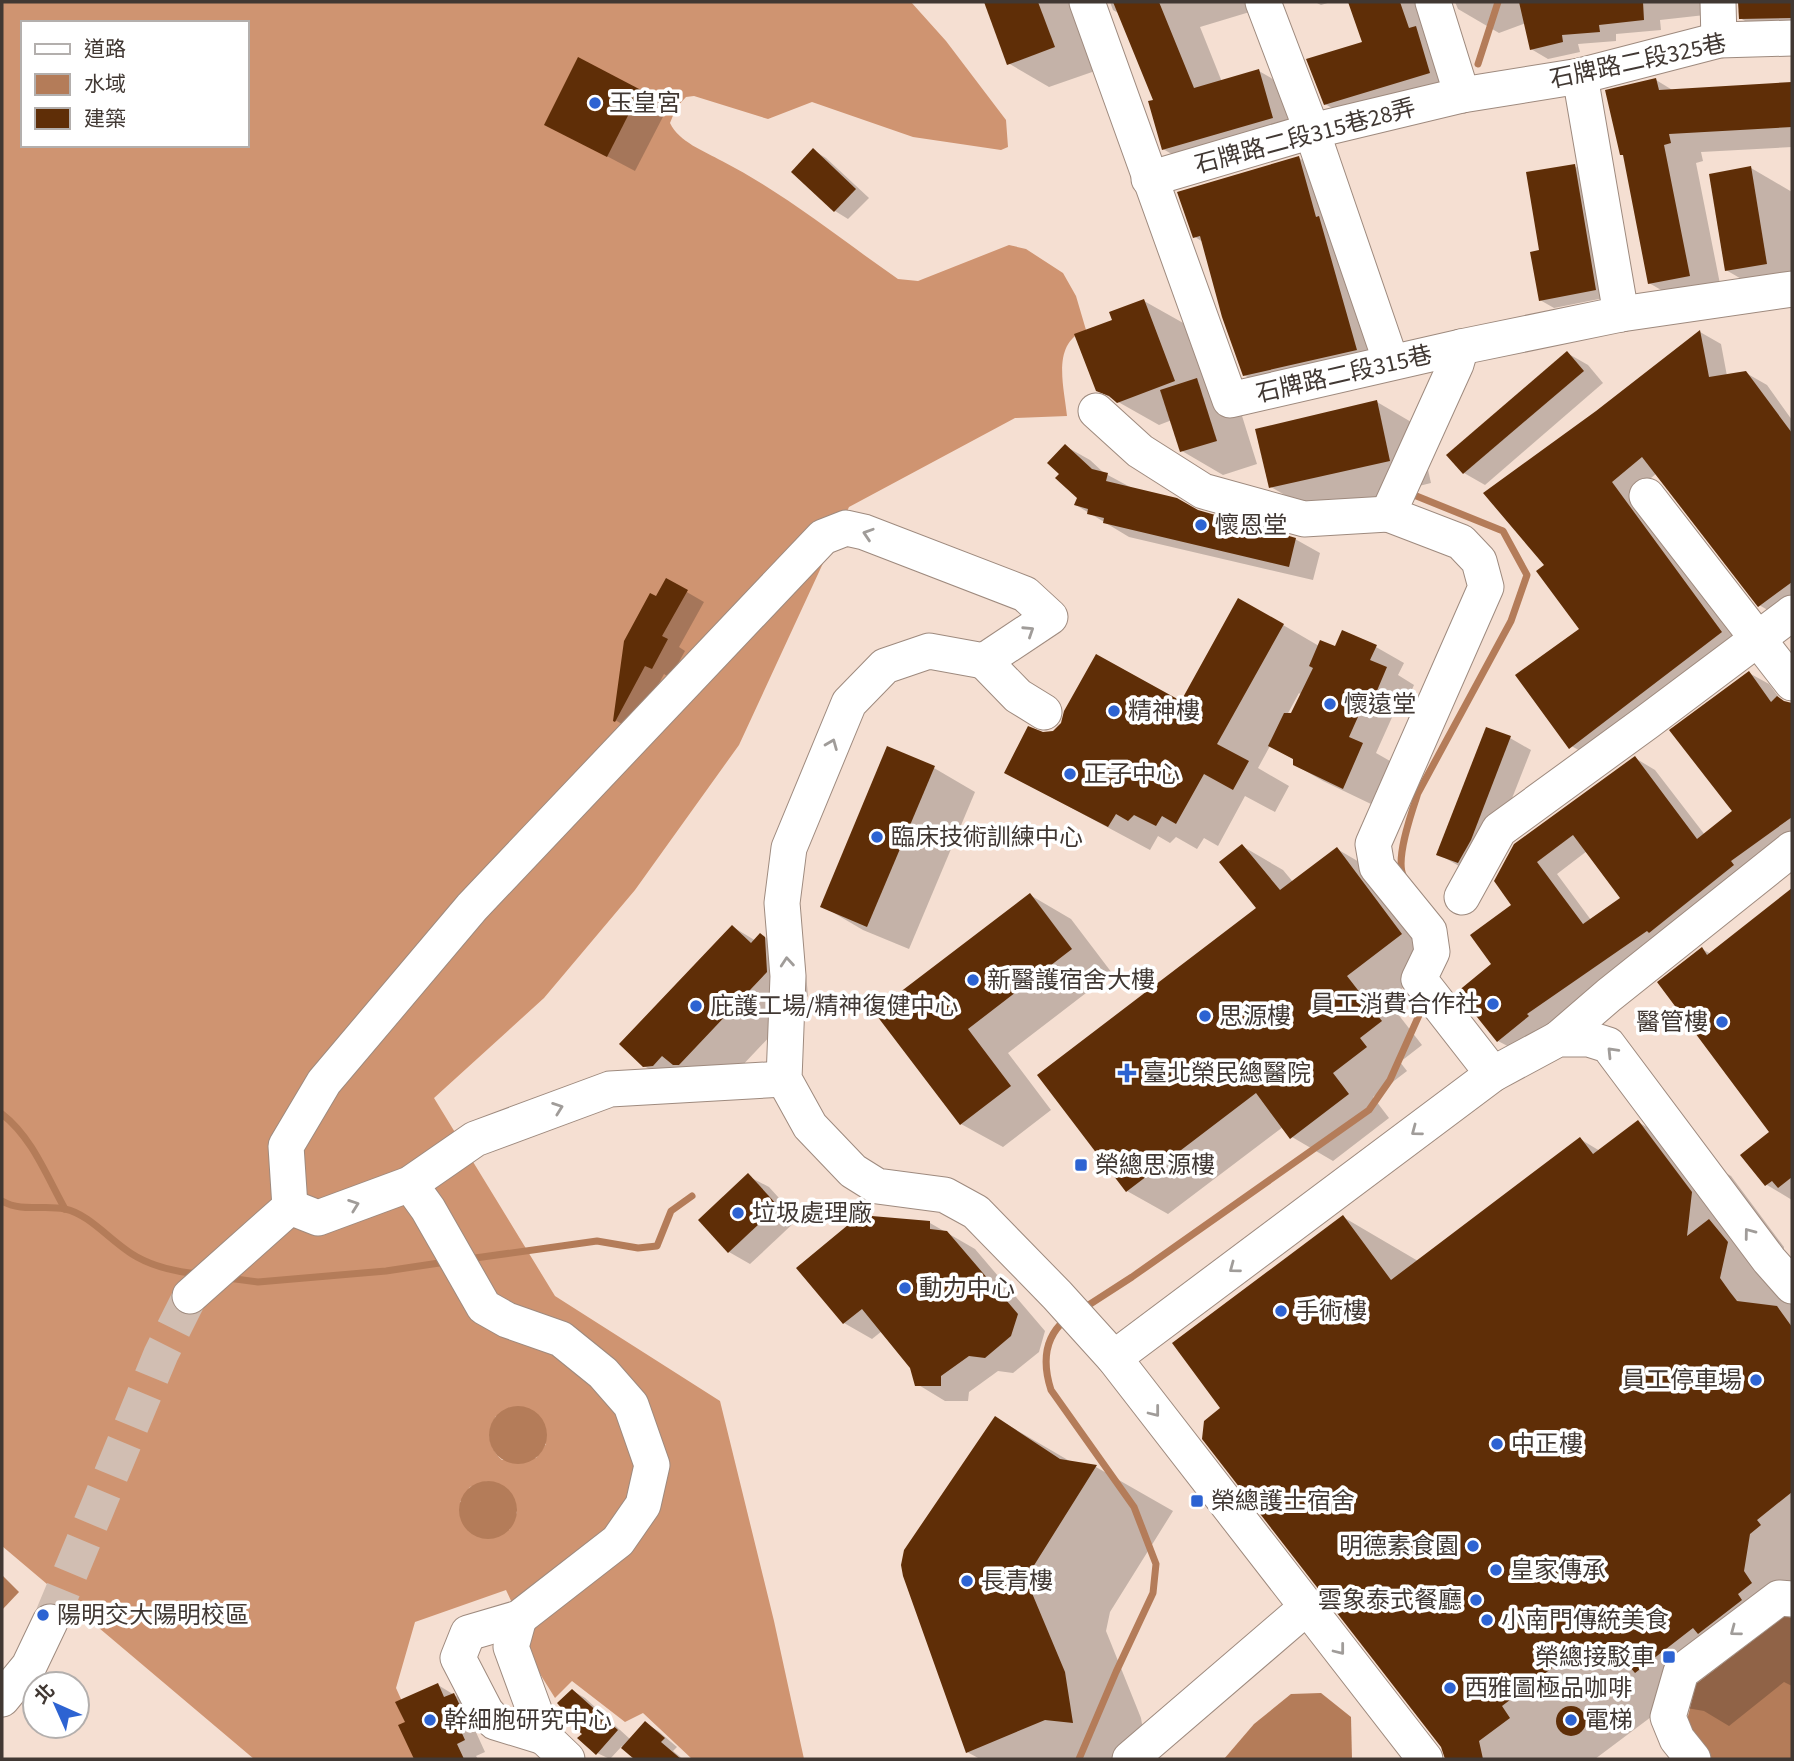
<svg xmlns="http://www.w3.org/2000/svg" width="1794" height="1761" font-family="'Source Sans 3','Noto Sans TC',sans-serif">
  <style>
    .forest { fill: #cf9471; fill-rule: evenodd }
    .water { fill: #b47c59 }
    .shadow { fill: #0003; fill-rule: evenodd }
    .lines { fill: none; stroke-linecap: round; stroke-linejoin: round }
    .stream { stroke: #b47c59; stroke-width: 7 }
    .building { fill: #5f2e07; fill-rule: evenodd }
    .minor-tunnel { stroke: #d1beb2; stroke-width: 35; stroke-dasharray: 35 18; stroke-linecap: butt }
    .minor-casing { stroke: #9e8a7e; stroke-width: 37 }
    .minor { stroke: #fff; stroke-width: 35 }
    .oneway { stroke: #a09c99 }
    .poi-dot { fill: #2d63d2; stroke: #fff; stroke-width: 2.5 }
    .labels { text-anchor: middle; stroke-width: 7; stroke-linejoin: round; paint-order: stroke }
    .street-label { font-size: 24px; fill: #413833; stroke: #fff }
    .poi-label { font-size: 24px; fill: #413833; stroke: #fff; text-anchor: start }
  </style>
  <rect width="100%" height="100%" fill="#f5dfd2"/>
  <!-- forest -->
  <path class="forest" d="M2 2H911L946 41 1006 120 1008 147 1001 150 913 137 812 102 768 119 694 96 686 97 676 108 670 123C679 142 704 151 722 161 784 193 840 239 898 279L918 281 1009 245 1026 249 1063 273 1076 296 1086 330C1051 343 1064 386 1067 416L1015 418 849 507 739 745 635 890 544 998 434 1098 555 1296 720 1401 774 1621 804 1759H692L643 1713 625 1722 572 1681 555 1698 532 1661 519 1618 506 1590 415 1622 396 1688 428 1759H254L2 1546ZM23 23H247V145H23ZM496 1416 546 1444 536 1458 502 1460C488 1447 486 1432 496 1416ZM488 1481 517 1512 509 1530 460 1502 470 1487Z"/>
  <!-- water -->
  <g class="water">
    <circle cx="518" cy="1435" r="29"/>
    <circle cx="488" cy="1510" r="29"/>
    <path d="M2 1575 19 1592 2 1610Z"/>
    <path d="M1785 1616 1792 1618V1759H1710L1685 1728 1696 1684Z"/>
    <path d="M1321 1693 1351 1717 1352 1759H1224L1254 1724 1291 1694Z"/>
  </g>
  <!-- shadow -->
  <g class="shadow">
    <path d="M985 2H1067L1070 4 1095 71 1049 87 1008 63Z"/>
    <path d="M1110 2H1272L1273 5 1200 27 1222 82 1259 71 1300 95 1313 142 1205 173 1163 149 1155 101 1120 14 1113 10Z"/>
    <path d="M1315 2H1331L1321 5Z"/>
    <path d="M1350 2H1433L1470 96 1366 128 1325 104 1364 44Z"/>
    <path d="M1455 2H1703L1705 15 1660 20 1661 30 1616 34V41L1578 44 1580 52 1548 59 1531 49 1526 23 1499 33 1458 9Z"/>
    <path d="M1740 2H1792V34H1767L1740 18Z"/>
    <path d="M579 60 668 107 635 171 546 124Z"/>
    <path d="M1656 80 1674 91 1792 83V147L1701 152 1703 161 1696 163 1722 294 1682 302 1649 283 1625 156 1621 154Z"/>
    <path d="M813 150 826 158 869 198 848 219 835 211 793 172Z"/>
    <path d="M1299 158 1340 182 1397 373 1286 399 1244 375 1203 242 1195 237Z"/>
    <path d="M1574 166 1588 174 1609 297 1554 308 1540 300 1541 252Z"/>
    <path d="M1751 168 1792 192V289L1767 294 1726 270Z"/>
    <path d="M1144 301 1185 324 1238 403 1257 464 1223 475 1182 451 1172 420 1159 425 1097 390 1115 321Z"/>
    <path d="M1700 332 1721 344 1727 376 1746 373 1767 385 1792 420V608L1780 617 1759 605 1657 473 1632 494 1741 644 1589 756 1568 744 1582 630 1547 566 1597 413Z"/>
    <path d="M1567 353 1588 365 1603 383 1485 485 1464 473Z"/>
    <path d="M1377 402 1418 426 1431 483 1314 512 1271 487Z"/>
    <path d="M1065 446 1090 460 1104 473 1132 488 1197 512 1295 539 1320 553 1313 580 1129 537 1076 505 1079 497 1062 474Z"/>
    <path d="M666 580 704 602 679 647 685 651 670 678 664 674 634 731 615 720 656 599Z"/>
    <path d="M1283 625 1319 646 1336 648 1376 647 1404 663 1398 675 1414 685 1404 707 1398 704 1376 753 1390 761 1371 804 1323 781 1295 765V760L1270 746 1258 768 1289 786 1275 812 1245 796 1218 846 1204 838 1197 849 1176 837 1170 843 1158 836 1150 850 1006 773 1042 734 1182 703ZM1299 693 1302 695 1292 715H1287Z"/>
    <path d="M1749 673 1769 684 1781 700 1792 707V843L1667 942 1546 1026 1548 1028 1519 1052 1498 1041 1494 965 1514 905 1496 881 1635 758 1655 770 1705 835 1734 811ZM1587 851 1622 899 1591 920 1557 874Z"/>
    <path d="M1510 738 1531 750 1498 834 1479 873 1459 866 1438 854Z"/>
    <path d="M888 749 934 768 975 792 909 949 863 930 822 906Z"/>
    <path d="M1242 846 1283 870 1293 882 1337 849 1378 873 1442 958 1387 1000 1422 1045 1400 1062 1407 1071 1373 1097 1389 1118 1333 1161 1292 1137 1283 1127 1168 1214 1127 1191 1259 908Z"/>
    <path d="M1792 890V1200L1767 1185 1742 1155 1771 1132 1702 949 1711 954Z"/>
    <path d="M1030 895 1071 919 1112 973 1008 1053 1051 1110 1003 1147 961 1124 877 1012Z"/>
    <path d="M733 927 756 941 761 935 802 959 805 963 808 996 721 1088 686 1090 644 1066Z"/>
    <path d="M1638 1122 1731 1176 1784 1247 1783 1264 1792 1269V1686L1784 1682 1729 1726 1704 1711 1681 1707 1659 1711 1595 1759H1446L1447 1755 1223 1408 1343 1217 1418 1261 1580 1139 1600 1151Z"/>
    <path d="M748 1176 769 1187 798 1219 750 1264 729 1252 700 1221Z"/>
    <path d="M930 1223 975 1249 1045 1331 1039 1352 1013 1373 998 1371 969 1392 968 1401H945L917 1384 912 1367 882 1331 872 1339 844 1323Z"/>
    <path d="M996 1418 1073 1463 1096 1467 1173 1511 1110 1612 1106 1631 1141 1718 1148 1759H980L967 1752Z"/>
    <path d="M438 1685 474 1707 484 1726 475 1730 485 1752 476 1756 478 1759H415L400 1726 407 1723Z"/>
    <path d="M573 1691 585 1698 631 1740 645 1723 658 1731 677 1747 673 1751 683 1759H637L622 1746 610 1759 597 1753 573 1719Z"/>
  </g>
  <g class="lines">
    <!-- stream -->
    <g class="stream">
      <path d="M1478 64 1498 2"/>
      <path d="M1404 877C1394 861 1412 811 1418 793L1511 621 1527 575 1503 531 1409 493"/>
      <path d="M2 1114C32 1137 47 1177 65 1209"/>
      <path d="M2 1201C23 1213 43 1204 65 1209 90 1214 114 1245 137 1257 155 1267 178 1272 199 1274"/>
      <path d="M468 1259 597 1241 638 1248 657 1246 671 1211 692 1196"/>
      <path d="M228 1278 258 1282 386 1271 446 1262"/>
      <path d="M1084 1308 1132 1277 1369 1110 1390 1080 1424 1004"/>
      <path d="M1065 1320C1043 1339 1043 1365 1051 1390L1134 1507 1156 1564 1153 1593 1116 1672 1079 1759"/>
    </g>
  </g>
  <!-- building -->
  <g class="building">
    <path d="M984 2H1038L1055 47 1007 65Z"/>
    <path d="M1113 2H1159L1194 88 1259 69 1273 118 1162 150 1148 101 1153 100Z"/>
    <path d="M1348 2H1400L1409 28 1416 26 1430 73 1324 105 1306 59 1362 42Z"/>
    <path d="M1519 2H1643L1644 20 1599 25 1600 32 1562 35 1563 42 1530 50Z"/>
    <path d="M1738 2H1792V18L1739 19Z"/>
    <path d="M578 57 641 90 607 157 544 125Z"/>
    <path d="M1656 78 1659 90 1792 82V127L1669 134 1671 143 1664 145 1690 276 1648 284 1623 155H1620L1605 90Z"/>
    <path d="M813 148 856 189 834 212 791 172Z"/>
    <path d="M1299 156 1316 217 1319 216 1357 350 1243 376 1222 317 1200 236 1193 238 1177 192Z"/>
    <path d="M1575 164 1596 290 1539 301 1530 252 1539 250 1526 172Z"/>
    <path d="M1751 166 1767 264 1725 271 1709 174Z"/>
    <path d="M1144 299 1175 381 1117 403 1109 396 1096 391 1074 334 1112 320 1109 312Z"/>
    <path d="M1700 330 1709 377 1746 371 1792 433V582L1758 607 1642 457 1612 482 1722 632 1569 749 1515 675 1579 629 1536 571 1544 565 1483 493 1596 411Z"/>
    <path d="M1567 351 1584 371 1463 474 1446 455Z"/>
    <path d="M1197 378 1217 441 1180 452 1160 390Z"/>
    <path d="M1377 400 1390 461 1269 488 1255 429Z"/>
    <path d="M1065 444 1092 469 1108 473 1106 481 1177 498 1198 510 1296 538 1289 567 1103 523 1104 518 1087 514 1088 509 1074 505 1077 498 1055 478 1059 474 1047 463Z"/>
    <path d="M666 578 688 590 662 636 668 639 652 669 645 666 615 722 613 721 624 641 650 593 656 596Z"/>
    <path d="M1238 598 1284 624 1217 744 1249 761 1233 790 1204 774 1176 824 1162 816 1156 826 1134 815 1128 821 1116 814 1108 827 1004 773 1028 726 1043 732 1053 731 1061 723 1064 711 1096 654 1181 701Z"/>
    <path d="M1342 630 1377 645 1370 660 1387 667 1376 693 1370 690 1349 737 1363 743 1343 789 1293 765V759L1268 746 1284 713H1291L1313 668 1309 666 1320 640 1335 646Z"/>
    <path d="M1749 671 1771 702 1777 696 1784 701 1792 703V817L1731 861 1734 865 1649 933 1647 931 1527 1014 1529 1016 1497 1042 1457 992 1491 964 1470 935 1511 905 1494 881 1514 844 1635 756 1697 839 1732 811 1669 730ZM1573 835 1620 898 1583 924 1537 862Z"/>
    <path d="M1486 727 1511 736 1471 840 1458 863 1436 855Z"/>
    <path d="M887 746 935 766 867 927 820 907Z"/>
    <path d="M1242 844 1280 890 1337 847 1402 934 1347 976 1382 1021 1360 1038 1367 1047 1333 1073 1349 1094 1290 1139 1256 1093 1126 1192 1037 1075 1256 908 1219 862Z"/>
    <path d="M1792 888V1177L1778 1188 1772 1181 1765 1186 1740 1155 1769 1132 1657 982 1702 947 1707 955Z"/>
    <path d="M1030 893 1072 949 968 1029 1011 1086 960 1125 874 1012Z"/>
    <path d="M732 925 751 943 760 933 765 937 767 972 679 1065H673L662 1056 653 1066 643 1067 619 1044Z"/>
    <path d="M1638 1120 1692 1192 1687 1236 1709 1219 1728 1242 1720 1278 1730 1292 1737 1301 1777 1306 1792 1327V1492L1757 1520 1761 1525 1750 1534 1744 1571 1752 1583 1738 1594 1742 1600 1698 1634 1693 1628 1635 1673 1625 1661 1587 1655 1574 1664 1568 1656 1502 1706 1510 1718 1479 1741 1483 1759H1445L1441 1747 1202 1439 1204 1421 1220 1408 1172 1343 1343 1215 1391 1280 1580 1137 1593 1154Z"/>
    <path d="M748 1173 778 1206 728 1253 698 1220Z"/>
    <path d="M860 1215 930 1221V1229L947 1231 1018 1314 1011 1336 985 1358 969 1356 941 1376V1386H915L910 1368 862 1309 843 1324 796 1268Z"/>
    <path d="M995 1416 1060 1459 1097 1465 1033 1567 1029 1586 1065 1672 1073 1723 1045 1720 966 1753 903 1576 901 1565 904 1550Z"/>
    <path d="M438 1683 444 1697 454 1693 464 1714 455 1718 465 1740 457 1744 464 1759H414L398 1725 405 1722 395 1702Z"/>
    <path d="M572 1689 618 1730 596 1755 577 1738 582 1734 568 1722 571 1719 557 1703Z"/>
    <circle cx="1571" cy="1721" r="15"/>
    <path d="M645 1721 665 1738 661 1742 681 1759H634L621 1748Z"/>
  </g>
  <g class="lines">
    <!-- minor-tunnel -->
    <path class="minor-tunnel" d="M50 1622 161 1354 190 1296"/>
    <defs>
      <g id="minor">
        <path d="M1087 2 1230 400 1461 347 1621 314 1792 289"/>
        <path d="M1263 2 1309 123 1391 362"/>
        <path d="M1433 2 1462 95"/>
        <path d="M1718 2 1719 40"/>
        <path d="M1580 76 1621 314"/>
        <path d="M1149 179 1312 131 1462 95 1580 76 1719 40 1792 38"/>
        <path d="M1461 347 1456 364 1388 514 1461 542 1479 561 1486 587 1373 844 1377 867 1429 931 1432 952 1419 979 1493 1074"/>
        <path d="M1096 411 1140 451 1203 491 1304 519 1388 514"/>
        <path d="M1647 496 1792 683"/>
        <path d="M984 661 1018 696 1044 712"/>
        <path d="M1462 897 1499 830 1647 722 1792 613"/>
        <path d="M1558 1039 1609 995 1792 849"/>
        <path d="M410 1184 428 1209 484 1307 507 1320 561 1339 603 1373 631 1405 652 1465 643 1505 618 1541 519 1618 468 1633 458 1658 486 1712 495 1722 544 1737"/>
        <path d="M290 1207 286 1146 324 1082 472 907 823 537 846 528 864 532 1025 594 1050 617 984 661 929 651 885 666 849 703 789 848 782 903 788 976 784 1079 810 1126 853 1171 877 1186 945 1195 976 1212 1057 1295 1114 1358 1425 1759"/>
        <path d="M290 1207 318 1218 410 1184 475 1139 610 1089 784 1079"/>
        <path d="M190 1296 290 1207"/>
        <path d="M1114 1358 1493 1074 1558 1039H1589L1608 1045 1769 1260 1792 1286"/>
        <path d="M519 1618 511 1647 544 1737 567 1759"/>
        <path d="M2 1699 29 1666 50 1622"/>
        <path d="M1130 1759 1307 1607"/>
        <path d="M1693 1759 1677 1739 1668 1717 1681 1672 1779 1598 1792 1599"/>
      </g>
    </defs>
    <!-- minor casing -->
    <use href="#minor" class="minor-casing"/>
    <!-- minor -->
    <use href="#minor" class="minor"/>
  </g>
  <!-- one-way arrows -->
  <defs><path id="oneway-chevron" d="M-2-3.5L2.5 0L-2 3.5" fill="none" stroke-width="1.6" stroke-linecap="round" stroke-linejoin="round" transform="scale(1.75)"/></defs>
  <g class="oneway">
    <use href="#oneway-chevron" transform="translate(868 534) rotate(-162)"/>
    <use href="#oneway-chevron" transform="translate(1029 631) rotate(-33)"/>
    <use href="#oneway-chevron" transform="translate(832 744) rotate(-68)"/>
    <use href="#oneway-chevron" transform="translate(787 962) rotate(-95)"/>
    <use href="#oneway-chevron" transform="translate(1612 1052) rotate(-134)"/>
    <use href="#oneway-chevron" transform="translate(558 1108) rotate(-20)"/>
    <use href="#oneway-chevron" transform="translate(1416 1131) rotate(143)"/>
    <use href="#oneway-chevron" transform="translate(354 1205) rotate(-20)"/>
    <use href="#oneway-chevron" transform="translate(1749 1233) rotate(-127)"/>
    <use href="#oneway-chevron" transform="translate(1234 1268) rotate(143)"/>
    <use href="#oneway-chevron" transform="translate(1155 1412) rotate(52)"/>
    <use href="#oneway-chevron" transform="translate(1735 1631) rotate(143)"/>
    <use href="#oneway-chevron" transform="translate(1340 1650) rotate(52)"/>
  </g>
  <!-- markers -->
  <g class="poi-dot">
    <circle cx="595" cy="103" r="7"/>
    <circle cx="1201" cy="525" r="7"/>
    <circle cx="1330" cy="704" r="7"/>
    <circle cx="1114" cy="711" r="7"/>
    <circle cx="1070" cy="774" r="7"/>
    <circle cx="877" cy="837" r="7"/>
    <circle cx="973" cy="980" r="7"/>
    <circle cx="1493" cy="1004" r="7"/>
    <circle cx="696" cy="1006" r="7"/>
    <circle cx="1205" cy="1016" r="7"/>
    <circle cx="1722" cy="1022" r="7"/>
    <path d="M1123.5 1062.5h7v7h7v7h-7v7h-7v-7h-7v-7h7z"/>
    <rect x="1074" y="1158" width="14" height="14" rx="3.5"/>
    <circle cx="738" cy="1213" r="7"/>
    <circle cx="905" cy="1288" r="7"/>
    <circle cx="1281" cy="1311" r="7"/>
    <circle cx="1756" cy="1380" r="7"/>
    <circle cx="1497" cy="1444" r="7"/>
    <rect x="1190" y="1494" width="14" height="14" rx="3.5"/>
    <circle cx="1473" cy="1546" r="7"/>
    <circle cx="1496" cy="1570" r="7"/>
    <circle cx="967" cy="1581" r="7"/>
    <circle cx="1476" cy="1600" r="7"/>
    <circle cx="43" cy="1615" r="7"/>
    <circle cx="1487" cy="1620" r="7"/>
    <rect x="1662" y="1650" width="14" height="14" rx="3.5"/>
    <circle cx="1450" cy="1688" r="7"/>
    <circle cx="430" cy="1720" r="7"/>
    <circle cx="1571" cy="1720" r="7"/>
  </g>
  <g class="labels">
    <!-- street labels -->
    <g class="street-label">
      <text transform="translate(1638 61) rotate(-12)" y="8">石牌路二段325巷</text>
      <text transform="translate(1305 136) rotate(-15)" y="8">石牌路二段315巷28弄</text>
      <text transform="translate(1344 374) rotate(-13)" y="8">石牌路二段315巷</text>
    </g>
    <!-- poi labels -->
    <g class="poi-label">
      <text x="609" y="111">玉皇宮</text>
      <text x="1215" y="533">懷恩堂</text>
      <text x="1344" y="712">懷遠堂</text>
      <text x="1128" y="719">精神樓</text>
      <text x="1084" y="782">正子中心</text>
      <text x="891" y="845">臨床技術訓練中心</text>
      <text x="987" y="988">新醫護宿舍大樓</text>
      <text x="1479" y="1012" text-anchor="end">員工消費合作社</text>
      <text x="710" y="1014">庇護工場/精神復健中心</text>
      <text x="1219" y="1024">思源樓</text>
      <text x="1708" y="1030" text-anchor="end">醫管樓</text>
      <text x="1143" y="1081">臺北榮民總醫院</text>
      <text x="1095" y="1173">榮總思源樓</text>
      <text x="752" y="1221">垃圾處理廠</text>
      <text x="919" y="1296">動力中心</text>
      <text x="1295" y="1319">手術樓</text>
      <text x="1742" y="1388" text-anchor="end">員工停車場</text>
      <text x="1511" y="1452">中正樓</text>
      <text x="1211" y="1509">榮總護士宿舍</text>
      <text x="1459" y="1554" text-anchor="end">明德素食園</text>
      <text x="1510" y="1578">皇家傳承</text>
      <text x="981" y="1589">長青樓</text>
      <text x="1462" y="1608" text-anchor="end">雲象泰式餐廳</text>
      <text x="57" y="1623">陽明交大陽明校區</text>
      <text x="1501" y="1628">小南門傳統美食</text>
      <text x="1655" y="1665" text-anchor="end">榮總接駁車</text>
      <text x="1464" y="1696">西雅圖極品咖啡</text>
      <text x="444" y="1728">幹細胞研究中心</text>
      <text x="1585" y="1728">電梯</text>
    </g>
  </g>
  <!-- border -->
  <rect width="1794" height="1761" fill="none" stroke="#413833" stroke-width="7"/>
  <!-- legend -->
  <rect x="21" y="21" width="228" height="126" fill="#ffffff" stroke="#b3afad" stroke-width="2"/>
  <rect x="35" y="44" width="35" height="10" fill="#ffffff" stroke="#b3afad" stroke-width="2"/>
  <text x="84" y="56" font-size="21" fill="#413833">道路</text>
  <rect x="35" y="74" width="35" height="21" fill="#b47c59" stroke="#b3afad" stroke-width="2"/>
  <text x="84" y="91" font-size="21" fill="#413833">水域</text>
  <rect x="35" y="108" width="35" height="21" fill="#5f2e07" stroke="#b3afad" stroke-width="2"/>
  <text x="84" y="126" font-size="21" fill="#413833">建築</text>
  <!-- north arrow -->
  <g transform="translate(56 1705) rotate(315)"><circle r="33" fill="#ffffff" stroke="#b3afad" stroke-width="2"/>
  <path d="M0-5L12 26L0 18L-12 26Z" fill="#2d63d2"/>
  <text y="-10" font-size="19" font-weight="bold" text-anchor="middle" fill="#413833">北</text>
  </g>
</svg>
